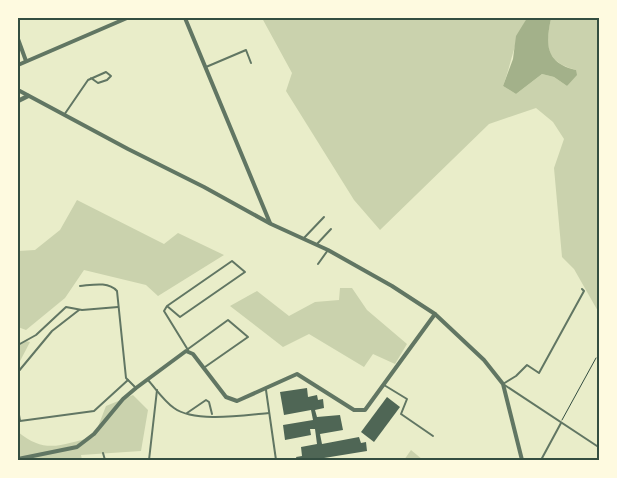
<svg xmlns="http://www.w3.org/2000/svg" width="617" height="478" font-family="'Golos Text',sans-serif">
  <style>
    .green { fill: #cad2ad }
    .water { fill: #a3b18a }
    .building { fill: #4f6655 }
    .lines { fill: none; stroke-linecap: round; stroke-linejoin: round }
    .path { stroke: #344e41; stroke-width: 1 }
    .service { stroke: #617663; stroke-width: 2 }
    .minor { stroke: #617663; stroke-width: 4 }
    .tertiary { stroke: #617663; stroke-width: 4.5 }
    .neatline { fill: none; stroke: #344e41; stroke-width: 2 }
  </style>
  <rect width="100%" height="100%" fill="#e9edc9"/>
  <!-- green -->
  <g class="green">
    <path d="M262 18H527C514 40 512 62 503 86L516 94 542 74 554 77 567 86 576 70C545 62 545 45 551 19L599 18V313L574 269 562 257 554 168 564 139 553 122 536 108 489 124 380 230 354 200 286 91 292 73Z"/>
    <path d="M77 200 164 244 178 233 224 255 158 296 146 285 84 270 65 298 26 330 18 327V251L35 250 60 230Z"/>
    <path d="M340 288H352L367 310 407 344 395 364 373 354 364 367 309 334 283 347 230 306 257 291 289 316 315 302 339 300Z"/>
    <path d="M25 341 30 342 18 365V346Z"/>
    <path d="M133 395 148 410 141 451 81 455 82 460H18V432C46 455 62 444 94 437L106 406Z"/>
    <path d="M411 450 423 460H404Z"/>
  </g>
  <!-- water -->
  <path class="water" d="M527 18H553L551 19C545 45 546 63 576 70L577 75 567 86 554 77 542 74 516 94 503 86 513 59 516 36Z"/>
  <!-- building -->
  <g class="building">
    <path d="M307 388 308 397 317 395 318 400 323 399 324 408 315 410 317 417 340 415 343 430 320 434 322 444 359 437 361 443 366 442 367 451 324 458 325 460H297L296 457 302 456 301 447 317 444 315 429H310L311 435 285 440 283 425 313 420 311 410 284 415 280 392Z"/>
    <path d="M387 397 400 407 374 442 361 432Z"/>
  </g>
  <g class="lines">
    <!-- path -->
    <g class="path">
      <path d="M562 420 596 358"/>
      <path d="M457 460H458"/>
    </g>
    <!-- service -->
    <g class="service">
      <path d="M206 67 246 50 251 63"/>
      <path d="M64 115 88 80 106 72 111 76 107 80 98 83 91 78"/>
      <path d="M303 239 324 217"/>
      <path d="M316 245 331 229"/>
      <path d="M318 264 328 250"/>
      <path d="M80 286C92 285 108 281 117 291L126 378 136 388"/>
      <path d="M582 289 584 291 539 373 527 365 516 376 503 384 600 448"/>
      <path d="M167 306 180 317 245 272 232 261 167 306 164 311 188 350"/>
      <path d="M18 345 36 335 66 307 82 310 118 307"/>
      <path d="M188 349 228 320 248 337 205 367"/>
      <path d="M18 372 52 331 79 310"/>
      <path d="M148 380C156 389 164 401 174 408 194 423 246 415 269 413"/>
      <path d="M384 385 407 399 401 414 433 436"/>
      <path d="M266 390 276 460"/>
      <path d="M18 409 20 421 94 411 128 380"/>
      <path d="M187 413 206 400 209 402 212 414"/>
      <path d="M103 453 105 460H114"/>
      <path d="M149 460 157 390"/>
      <path d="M541 460 561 423"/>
    </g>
    <!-- minor -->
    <g class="minor">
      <path d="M185 18 270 223"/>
      <path d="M18 39 26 61"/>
      <path d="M18 65 127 18"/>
      <path d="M18 90 128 149 204 187 271 224 328 250 392 286 435 314 484 360 503 384 522 460"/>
      <path d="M18 459 77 447 94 434 123 399 136 388 186 351 193 354 226 397 237 401 297 374 354 410H365L435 314"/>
    </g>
    <!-- tertiary -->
    <path class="tertiary" d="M18 101 28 96"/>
  </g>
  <!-- border -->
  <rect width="617" height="478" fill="none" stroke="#fefae0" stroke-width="38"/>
  <rect x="19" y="19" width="579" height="440" class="neatline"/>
</svg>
